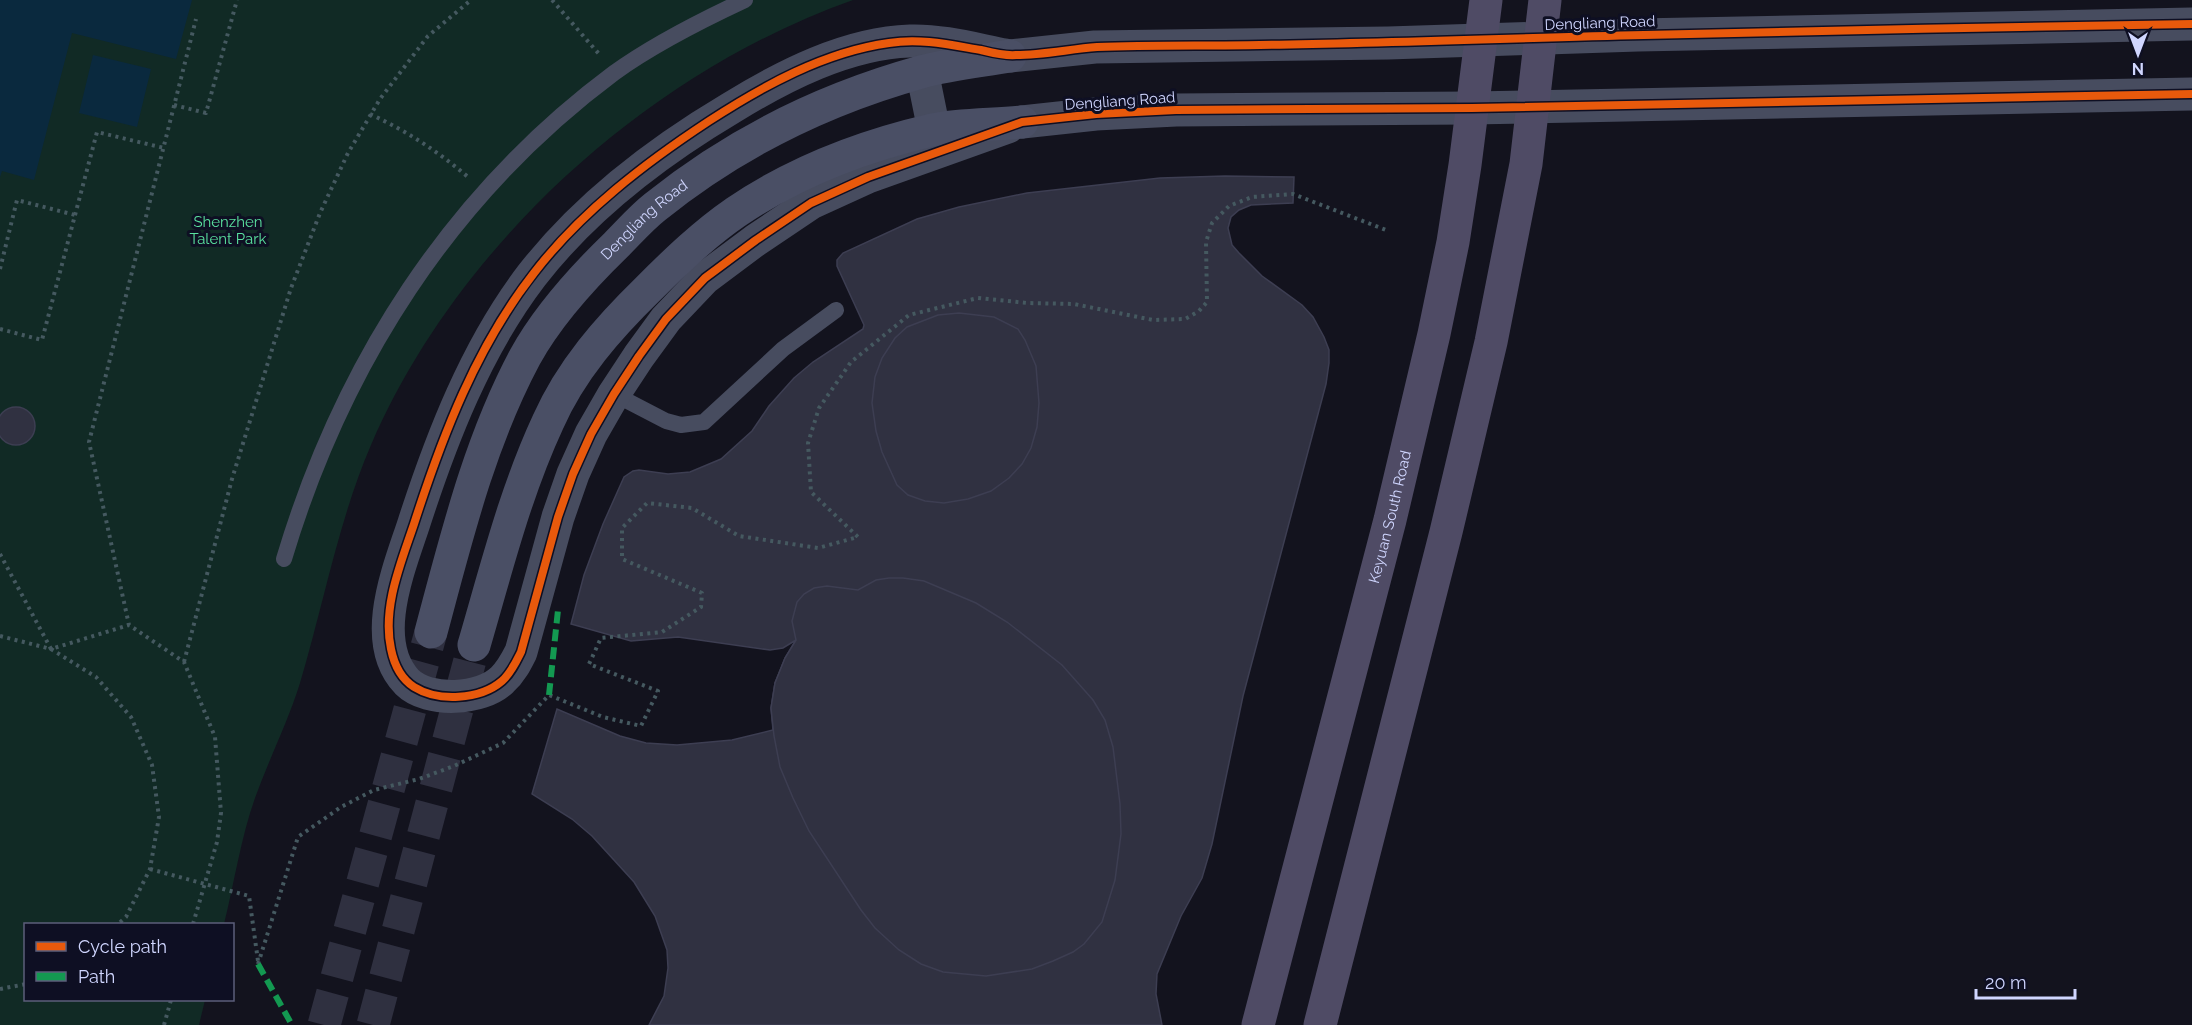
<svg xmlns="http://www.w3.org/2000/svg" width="2192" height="1025" font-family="Raleway,sans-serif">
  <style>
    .green { fill: #112a25 }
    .water { fill: #0a293e }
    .building { fill: #303141; stroke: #3d3e52; stroke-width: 1.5 }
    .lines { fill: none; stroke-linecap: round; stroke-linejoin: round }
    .secondary-tunnel { stroke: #2f3040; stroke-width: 33; stroke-dasharray: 33 16; stroke-linecap: butt }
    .path { stroke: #455960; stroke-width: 4; stroke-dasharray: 3 4.5; stroke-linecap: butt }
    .service { stroke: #474c5f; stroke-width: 16 }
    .minor { stroke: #474c5f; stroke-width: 33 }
    .tertiary { stroke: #474c5f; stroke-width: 33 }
    .secondary { stroke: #4a4f65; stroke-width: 33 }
    .primary { stroke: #4f4b65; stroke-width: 33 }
    .quiet { stroke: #139951; stroke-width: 6; stroke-dasharray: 12 6; stroke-linecap: butt }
    .cycleway-casing { stroke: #0e0f23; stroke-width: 11 }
    .cycleway { stroke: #e8590c; stroke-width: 8 }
    .labels { text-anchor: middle; stroke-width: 6; stroke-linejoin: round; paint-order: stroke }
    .street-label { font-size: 15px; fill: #d0d6ff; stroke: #0e0f23 }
    .park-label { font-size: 15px; fill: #5ae19f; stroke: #0e0f23 }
  </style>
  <rect width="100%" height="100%" fill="#13131e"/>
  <!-- green -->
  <path class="green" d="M0 0H853C649 72 457 245 371 445 338 522 324 603 300 683 288 722 269 759 255 798 241 837 234 884 224 924H26V1000H205L199 1025H0Z"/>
  <!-- water -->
  <g class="water">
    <path d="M0 0H192L176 59 72 33 34 180 2 171 0 177Z"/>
    <path d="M93 55 151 69 137 127 79 113Z"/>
  </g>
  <!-- building -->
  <g class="building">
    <path d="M1225 176 1294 177 1293 203 1251 205 1239 210 1231 217 1228 228 1232 245 1239 253 1262 276 1302 305 1313 317 1324 337 1329 350V363L1326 384 1243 696 1212 844 1202 878 1181 916 1157 974 1156 994 1162 1025H649L664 996 668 968 667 950 655 916 634 882 592 836 572 819 532 794 557 709 620 736 646 743 677 745 732 740 773 730 771 708 775 683 785 658 796 640 783 648 770 650 678 637 631 641 571 624 584 575 603 524 624 477 633 471 639 470 668 474 690 472 721 459 752 431 769 406 794 378 813 362 863 329 864 325 837 266V260L843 253 917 219 959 207 1027 193 1160 178Z"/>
    <path d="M959 313 994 317 1018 329 1025 340 1036 366 1039 403 1037 427 1031 448 1022 464 1009 478 991 491 968 499 944 503 925 501 908 495 897 485 882 452 876 431 872 403 875 377 882 358 895 338 907 327 938 315Z"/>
    <circle cx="16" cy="426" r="19"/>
    <path d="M889 578H903L924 581 976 603 1007 622 1062 665 1093 700 1105 720 1113 747 1120 804 1121 834 1115 880 1102 922 1084 944 1073 952 1053 961 1032 969 986 976 943 972 921 964 899 950 875 928 861 910 809 831 793 798 780 767 774 736 771 708 775 683 785 658 796 640 792 621 797 602 804 594 814 588 827 586 858 590 876 580Z"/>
  </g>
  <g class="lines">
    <!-- secondary-tunnel -->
    <g class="secondary-tunnel">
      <path d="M324 1025 431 632"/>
      <path d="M373 1025 474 645"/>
    </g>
    <!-- path -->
    <g class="path">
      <path d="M552 0 599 54"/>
      <path d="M174 105 206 113 237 0"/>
      <path d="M370 114C408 132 436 150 468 177"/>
      <path d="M0 269 17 200 75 215"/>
      <path d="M0 329 42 340 97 132 164 148"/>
      <path d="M0 554 51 649 129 625"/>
      <path d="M0 636 51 649 96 677 131 717 152 765 159 817 150 869 126 917 118 924"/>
      <path d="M184 662 232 479 291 288 320 213 348 153 380 99 428 36 471 0"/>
      <path d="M150 869 249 896 258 961"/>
      <path d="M193 924 217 842 221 813 215 737 184 662 129 625 89 442 196 19"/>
      <path d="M258 964 298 837 341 807 374 790 419 779 454 766 503 743 549 695 603 717 641 726 658 691 589 664 601 638 662 632 701 607 702 593 622 559V528L647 503 692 508 739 536 818 548 858 537 811 492 808 443 819 408 851 362 909 315 978 298 1027 303 1074 304 1153 320 1185 319 1199 311 1207 302 1206 242 1212 223 1229 206 1252 197 1293 194 1386 230"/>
      <path d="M0 989 26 984"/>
      <path d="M164 1025 171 1000"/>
    </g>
    <!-- service -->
    <g class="service">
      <path d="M614 394 666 421 681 425 704 422 783 349 836 310"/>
      <path d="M284 559C342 365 450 195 614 73 654 44 700 21 745 0"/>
    </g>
    <!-- minor -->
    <g class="minor">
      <path d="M1005 55C974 49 942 40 910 41 847 43 783 76 731 108 657 152 585 207 532 275 476 348 441 439 413 526 398 571 369 642 407 682 428 703 482 700 502 680 511 672 516 662 521 652L558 517 573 474 591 434 614 394 639 356 666 319 705 278 756 240 811 203 868 177 1008 127"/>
      <path d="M922 71 934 130"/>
    </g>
    <!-- tertiary -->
    <g class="tertiary">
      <path d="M1010 56 1095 47 1388 43 1638 35 2192 24"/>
      <path d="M1022 122 1096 114 1176 110 1472 108 2192 94"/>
    </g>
    <!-- secondary -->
    <g class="secondary">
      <path id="s1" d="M431 632C456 539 479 443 525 357 548 315 582 278 616 245 629 232 641 218 655 207 733 144 824 99 921 72 949 64 981 61 1010 56"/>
      <path d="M474 645C496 570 515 493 548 422 571 370 608 328 648 289 676 261 704 234 736 212 795 172 863 146 932 130 960 124 993 125 1022 122"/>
    </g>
    <!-- primary -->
    <g class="primary">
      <path id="s2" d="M1258 1025 1390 520 1434 334 1453 242 1465 165 1486 0"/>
      <path d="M1320 1025 1446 532 1491 342 1526 164 1545 0"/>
    </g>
    <!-- quiet -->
    <g class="quiet">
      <path d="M549 695 558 610"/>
      <path d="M258 964 292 1025"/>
    </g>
    <defs>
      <path id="cycleway" d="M2192 24C2009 27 1827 30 1644 35 1516 38 1388 43 1260 45 1206 46 1151 45 1097 47 1070 49 1043 55 1016 55 1004 56 993 53 981 50 951 45 921 38 889 43 824 52 763 86 709 121 645 163 581 212 534 273 476 347 442 437 414 524 401 563 382 607 391 649 394 664 400 678 414 687 438 702 480 700 502 681 511 673 516 662 521 652L558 517 573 474 591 434 614 394 639 356 666 319 705 278 756 240 811 203 868 177 1022 122 1096 114 1176 110 1472 108 2192 94"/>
    </defs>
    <!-- cycleway casing -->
    <use href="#cycleway" class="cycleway-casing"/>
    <!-- cycleway -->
    <use href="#cycleway" class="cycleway"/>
  </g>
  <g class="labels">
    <!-- street labels -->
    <g class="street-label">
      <text transform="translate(1600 23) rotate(-2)" y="5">Dengliang Road</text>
      <text transform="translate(1120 101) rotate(-4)" y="5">Dengliang Road</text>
      <text dy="5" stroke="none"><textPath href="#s1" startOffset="474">Dengliang Road</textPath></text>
      <text dy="5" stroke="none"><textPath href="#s2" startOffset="525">Keyuan South Road</textPath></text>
    </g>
    <!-- park labels -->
    <g class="park-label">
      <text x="228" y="227">Shenzhen<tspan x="228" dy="17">Talent Park</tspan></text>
    </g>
  </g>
  <!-- legend -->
  <rect x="24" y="923" width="210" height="78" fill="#0e0f23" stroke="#5c5f7b" stroke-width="1.5"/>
  <rect x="36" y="942" width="30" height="9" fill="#e8590c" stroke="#5c5f7b" stroke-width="1.5"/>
  <text x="78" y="953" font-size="18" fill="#d0d6ff">Cycle path</text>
  <rect x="36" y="972" width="30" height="9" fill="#139951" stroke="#5c5f7b" stroke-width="1.5"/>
  <text x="78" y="983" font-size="18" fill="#d0d6ff">Path</text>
  <!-- north arrow -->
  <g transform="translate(2138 54) rotate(180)" stroke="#0e0f23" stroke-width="4.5" paint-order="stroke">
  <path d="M0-4.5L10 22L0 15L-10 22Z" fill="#d0d6ff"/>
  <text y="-9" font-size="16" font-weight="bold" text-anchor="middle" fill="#d0d6ff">N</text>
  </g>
  <!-- scale -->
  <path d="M1976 989v9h99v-9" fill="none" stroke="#d0d6ff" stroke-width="3"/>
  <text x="1985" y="989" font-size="18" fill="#d0d6ff" stroke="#0e0f23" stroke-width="4.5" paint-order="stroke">20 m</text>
</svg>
